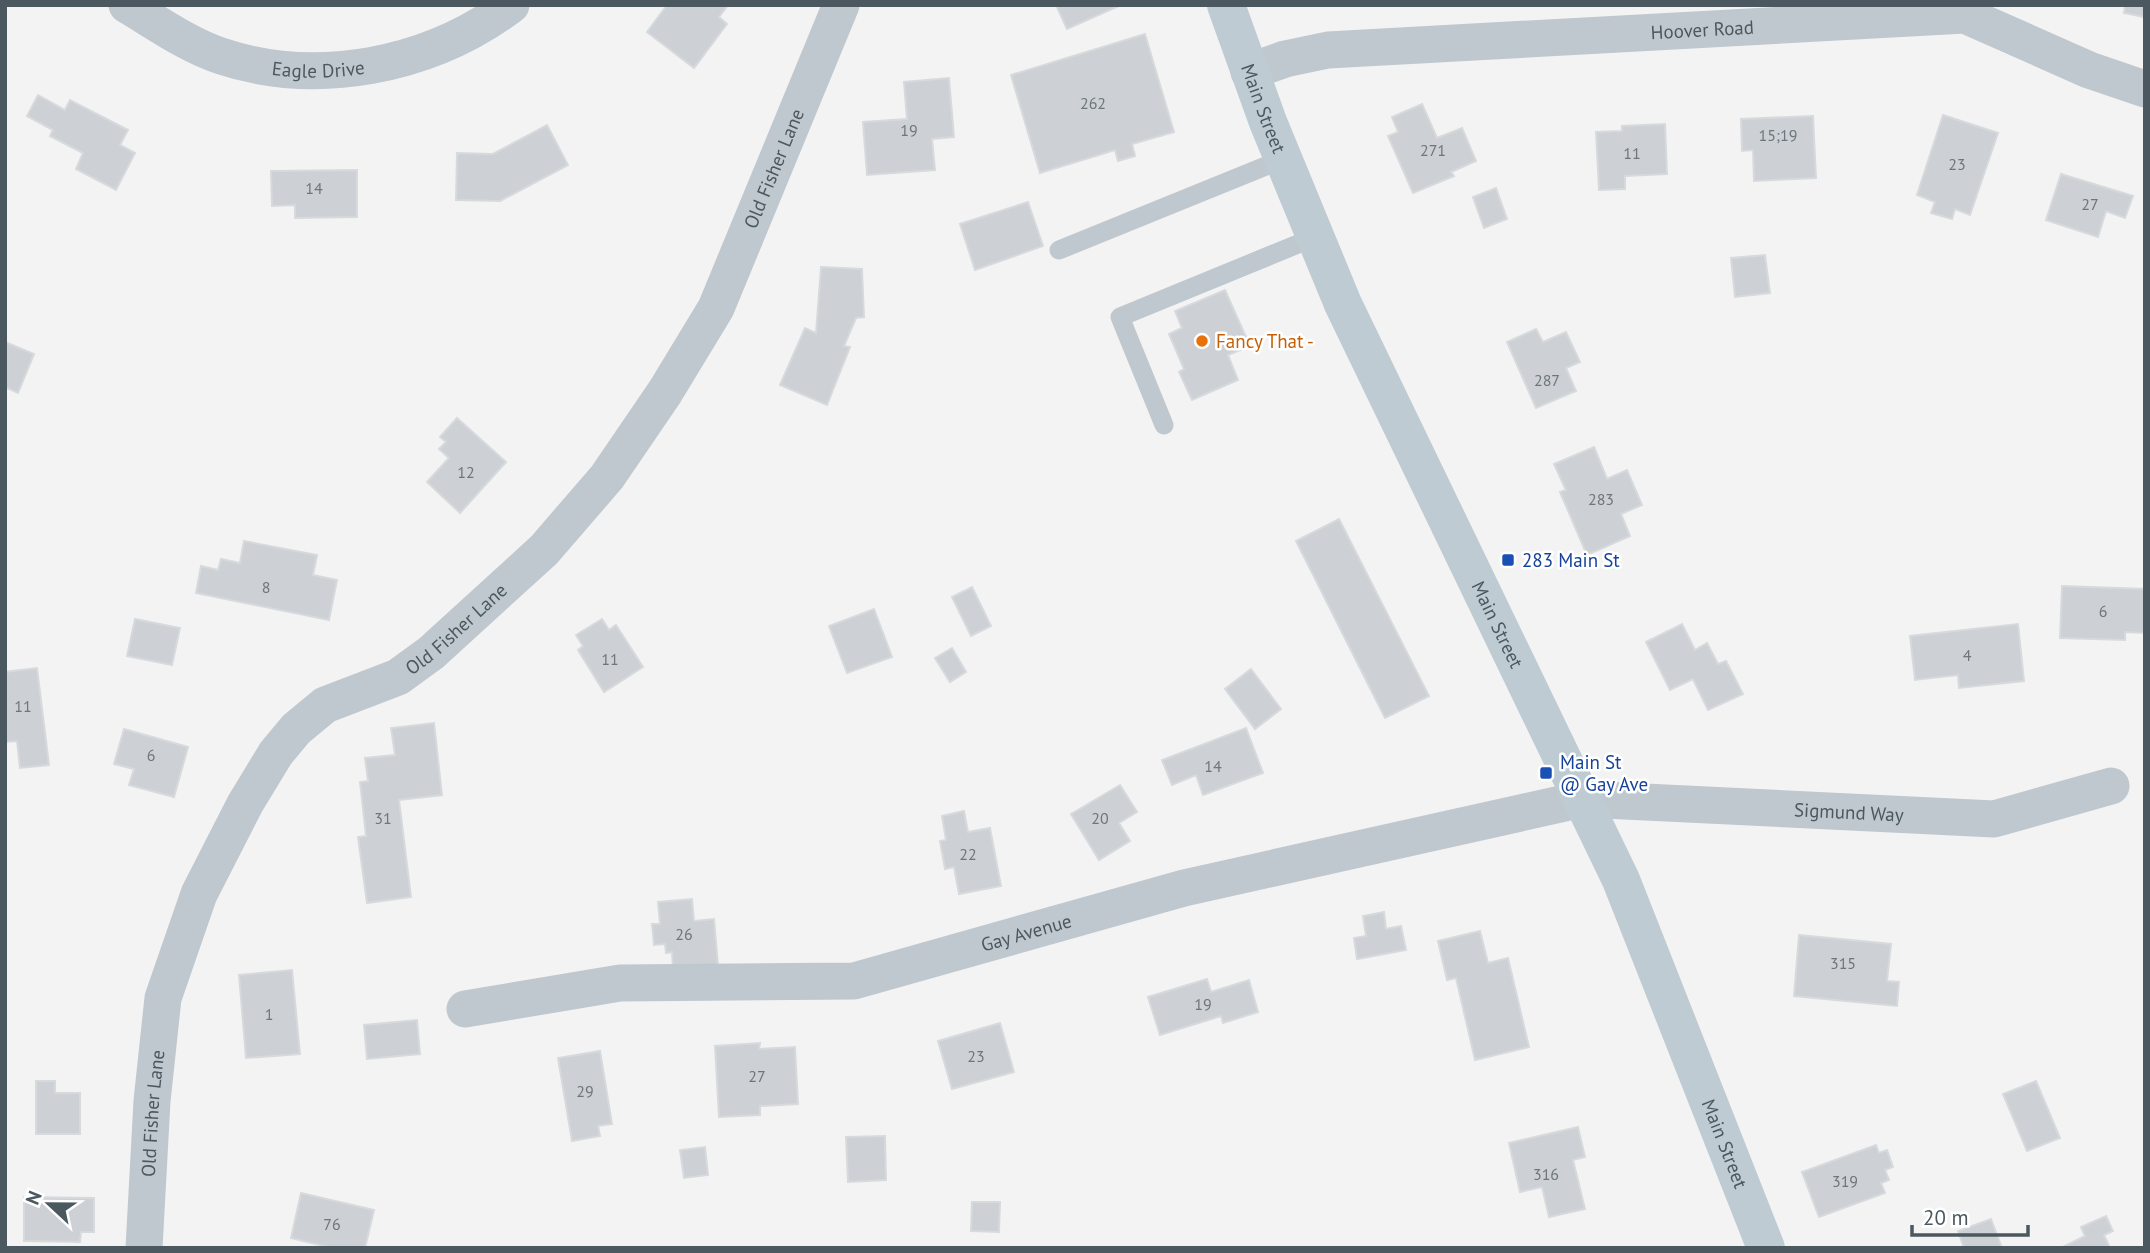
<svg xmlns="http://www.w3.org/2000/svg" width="2150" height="1253" font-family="'PT Sans',sans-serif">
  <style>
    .building { fill: #cdd0d4; stroke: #d7dadd; stroke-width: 2 }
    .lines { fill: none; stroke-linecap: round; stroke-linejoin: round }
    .lane { stroke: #bfc8ce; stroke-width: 19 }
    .street { stroke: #bfc8ce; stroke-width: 37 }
    .secondary { stroke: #bfcbd3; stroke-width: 38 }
    .food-dot { fill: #e8710a; stroke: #fff; stroke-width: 2.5 }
    .transit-dot { fill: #1a4fb4; stroke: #fff; stroke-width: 2.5 }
    .labels { text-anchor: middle; stroke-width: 5; stroke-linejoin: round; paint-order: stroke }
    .number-label { font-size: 16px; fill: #6c767c }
    .street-label { font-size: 19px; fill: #4b585f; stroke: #fff }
    .food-label { font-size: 19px; fill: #c56008; stroke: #fff; text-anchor: start }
    .transit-label { font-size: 19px; fill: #164399; stroke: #fff; text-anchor: start }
  </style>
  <rect width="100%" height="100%" fill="#f4f3f3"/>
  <!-- building -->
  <g class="building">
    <path d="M667 5H728L719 17 727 24 694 68 647 32Z"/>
    <path d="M1056 5H1121L1067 29Z"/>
    <path d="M2125 5H2145L2144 17 2124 13Z"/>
    <path d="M1145 34 1174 132 1132 144 1135 156 1118 161 1115 150 1040 173 1011 75Z"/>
    <path d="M949 78 954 137 932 139 935 170 867 175 863 122 907 119 904 82Z"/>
    <path d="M38 95 65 110 70 100 128 130 120 145 135 153 116 190 76 169 83 153 50 136 53 130 27 116Z"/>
    <path d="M1422 104 1437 138 1462 128 1476 161 1451 172 1454 176 1413 193 1388 136 1398 132 1392 117Z"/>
    <path d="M1943 115 1998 133 1970 215 1955 209 1952 219 1931 213 1935 202 1917 195Z"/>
    <path d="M1813 116 1816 178 1754 181 1753 150 1742 151 1741 119Z"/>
    <path d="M1665 124 1667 174 1625 176V189L1599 190 1596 132 1622 131V126Z"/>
    <path d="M547 125 568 165 500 201 456 200 457 153 493 154Z"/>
    <path d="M357 170V217L295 218V205L272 206 271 171Z"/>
    <path d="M2061 174 2133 196 2125 218 2106 211 2098 237 2046 220Z"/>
    <path d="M1496 188 1507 219 1484 228 1473 197Z"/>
    <path d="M1028 202 1043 246 975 270 960 224Z"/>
    <path d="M1765 255 1770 293 1735 297 1731 258Z"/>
    <path d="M821 267 862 269 864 317 856 318 844 346 850 347 827 405 780 385 805 328 816 333Z"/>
    <path d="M1225 290 1250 346 1228 355 1238 380 1192 400 1179 372 1184 369 1169 334 1182 328 1175 311Z"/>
    <path d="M1536 329 1543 342 1566 332 1580 362 1566 368 1576 391 1536 408 1507 342Z"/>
    <path d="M5 342 34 354 18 393 5 387Z"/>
    <path d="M457 418 506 462 460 513 427 482 449 458 439 449 446 442 440 437Z"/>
    <path d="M1594 447 1607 479 1627 470 1642 505 1621 514 1630 536 1587 555 1560 492 1566 490 1554 464Z"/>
    <path d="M1339 519 1429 696 1385 718 1296 541Z"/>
    <path d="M244 541 317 555 313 575 337 580 329 620 196 593 201 566 218 570 221 559 240 563Z"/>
    <path d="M2062 586 2145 589V633L2125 632V640L2060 638Z"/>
    <path d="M972 587 991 626 971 636 952 597Z"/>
    <path d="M874 609 892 657 847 673 829 626Z"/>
    <path d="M135 619 180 628 172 665 127 656Z"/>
    <path d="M602 619 609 630 616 625 643 667 604 692 578 650 583 646 576 635Z"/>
    <path d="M1682 624 1695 650 1707 643 1718 664 1726 661 1743 694 1708 710 1693 679 1670 690 1646 642Z"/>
    <path d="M2018 624 2024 681 1959 688 1958 675 1915 680 1910 636Z"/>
    <path d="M952 648 966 672 950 682 935 658Z"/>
    <path d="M37 668 49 765 20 768 17 741 5 742V672Z"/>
    <path d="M1251 669 1281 709 1255 729 1225 689Z"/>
    <path d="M434 723 442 795 399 800 411 897 367 903 358 837 366 836 360 782 368 781 365 758 395 755 391 728Z"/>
    <path d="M1246 728 1263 773 1203 795 1196 775 1172 785 1162 760Z"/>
    <path d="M124 729 188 747 174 797 129 785 134 769 114 764Z"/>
    <path d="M1120 785 1137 812 1119 823 1130 841 1099 860 1071 814Z"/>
    <path d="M964 811 968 832 990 828 1001 886 959 894 954 867 945 869 940 841 946 840 942 816Z"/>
    <path d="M692 899 694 921 714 919 718 965 673 969 672 952 666 953 665 944 654 945 652 924H660L658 902Z"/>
    <path d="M1384 912 1386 929 1401 926 1406 950 1357 959 1354 938 1366 936 1363 916Z"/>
    <path d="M1480 931 1488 963 1508 958 1529 1047 1475 1060 1456 978 1447 980 1438 941Z"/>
    <path d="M1799 935 1891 944 1887 981 1899 982 1897 1006 1794 996Z"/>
    <path d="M292 970 300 1054 246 1058 239 975Z"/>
    <path d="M1207 979 1211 992 1249 980 1258 1012 1223 1023 1221 1016 1160 1035 1148 997Z"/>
    <path d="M417 1020 420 1054 367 1059 364 1025Z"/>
    <path d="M1000 1023 1014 1072 952 1089 938 1041Z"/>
    <path d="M760 1043 759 1049 795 1047 798 1104 760 1106V1115L719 1117 715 1046Z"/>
    <path d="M600 1051 612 1124 598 1126 600 1136 572 1141 558 1058Z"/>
    <path d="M36 1081H55V1093H80V1134H36Z"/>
    <path d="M2036 1081 2060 1138 2027 1151 2003 1094Z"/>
    <path d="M1578 1127 1585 1157 1573 1160 1585 1209 1549 1217 1542 1187 1520 1192 1509 1143Z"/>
    <path d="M885 1136 886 1180 848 1182 846 1137Z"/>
    <path d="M1876 1145 1879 1153 1887 1150 1893 1167 1885 1170 1889 1180 1881 1183 1885 1193 1819 1217 1802 1172Z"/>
    <path d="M705 1147 708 1175 684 1178 680 1150Z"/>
    <path d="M301 1193 374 1210 365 1248H332L291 1238Z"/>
    <path d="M24 1197 94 1198V1232H81L80 1242 24 1241Z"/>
    <path d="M972 1202H1000L999 1232 971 1231Z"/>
    <path d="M2106 1216 2113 1231 2104 1235 2110 1248H2061L2085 1236 2081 1227Z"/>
    <path d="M1991 1219 2002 1248H1964L1958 1231Z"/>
  </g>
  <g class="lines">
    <!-- lane -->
    <g class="lane">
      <path d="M1059 250 1283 159"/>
      <path d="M1164 425 1120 317 1315 237"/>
    </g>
    <!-- street -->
    <g class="street">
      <path id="s1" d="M127 5C157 23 188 45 221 56 317 88 430 66 511 5"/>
      <path id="s2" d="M1249 72 1285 59 1328 50 1965 15 2089 70 2145 89"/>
      <path id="s3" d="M465 1009 620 983 854 981 1184 888 1583 799 1994 819 2111 786"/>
      <path id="s4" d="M144 1248 152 1101 163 998 199 894 245 804 276 753 296 729 325 705 398 677 431 653 544 550 607 477 665 392 716 308 841 5"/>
    </g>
    <!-- secondary -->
    <path class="secondary" id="s5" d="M1226 5 1268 122 1343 304 1621 880 1766 1248"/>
  </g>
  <!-- markers -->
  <circle class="food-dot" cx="1202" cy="341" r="7"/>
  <g class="transit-dot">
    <rect x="1501" y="553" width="14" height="14" rx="3.5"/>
    <rect x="1539" y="766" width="14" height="14" rx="3.5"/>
  </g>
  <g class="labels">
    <!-- number labels -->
    <g class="number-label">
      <text x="1093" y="109">262</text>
      <text x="909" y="136">19</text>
      <text x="1778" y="141">15;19</text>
      <text x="1433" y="156">271</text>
      <text x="1632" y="159">11</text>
      <text x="1957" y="170">23</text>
      <text x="314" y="194">14</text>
      <text x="2090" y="210">27</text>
      <text x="1547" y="386">287</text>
      <text x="466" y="478">12</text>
      <text x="1601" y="505">283</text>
      <text x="266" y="593">8</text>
      <text x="2103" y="617">6</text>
      <text x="1967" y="661">4</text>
      <text x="610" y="665">11</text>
      <text x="23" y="712">11</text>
      <text x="151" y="761">6</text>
      <text x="1213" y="772">14</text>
      <text x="383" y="824">31</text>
      <text x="1100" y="824">20</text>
      <text x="968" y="860">22</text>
      <text x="684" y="940">26</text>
      <text x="1843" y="969">315</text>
      <text x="1203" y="1010">19</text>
      <text x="269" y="1020">1</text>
      <text x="976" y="1062">23</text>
      <text x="757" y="1082">27</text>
      <text x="585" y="1097">29</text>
      <text x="1546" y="1180">316</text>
      <text x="1845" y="1187">319</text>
      <text x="332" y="1230">76</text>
    </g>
    <!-- street labels -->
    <g class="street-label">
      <text dy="7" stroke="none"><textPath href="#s2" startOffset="457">Hoover Road</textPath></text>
      <text dy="7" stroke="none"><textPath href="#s1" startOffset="206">Eagle Drive</textPath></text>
      <text dy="7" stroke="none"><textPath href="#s5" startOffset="110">Main Street</textPath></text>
      <text dy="7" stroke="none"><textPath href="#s4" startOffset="1311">Old Fisher Lane</textPath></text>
      <text dy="7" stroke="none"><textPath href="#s5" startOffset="677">Main Street</textPath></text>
      <text dy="7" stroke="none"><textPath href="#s4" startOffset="744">Old Fisher Lane</textPath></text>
      <text dy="7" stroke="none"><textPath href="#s3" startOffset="1409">Sigmund Way</textPath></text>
      <text dy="7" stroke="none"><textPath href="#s3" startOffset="570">Gay Avenue</textPath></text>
      <text dy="7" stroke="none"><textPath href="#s4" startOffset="135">Old Fisher Lane</textPath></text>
      <text dy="7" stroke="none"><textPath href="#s5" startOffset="1244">Main Street</textPath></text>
    </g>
    <!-- food labels -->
    <g class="food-label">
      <text x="1216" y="348">Fancy That -</text>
    </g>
    <!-- transit labels -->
    <g class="transit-label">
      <text x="1522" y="567">283 Main St</text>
      <text x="1560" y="769">Main St<tspan x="1560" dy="22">@ Gay Ave</tspan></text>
    </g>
  </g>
  <!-- border -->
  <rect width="2150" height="1253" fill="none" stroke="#4b585f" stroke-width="14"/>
  <!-- north arrow -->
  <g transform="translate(49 1204) rotate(292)" stroke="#ffffff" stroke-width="5" paint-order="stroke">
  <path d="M0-5L12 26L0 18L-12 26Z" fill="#4b585f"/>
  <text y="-10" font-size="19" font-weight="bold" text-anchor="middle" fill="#4b585f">N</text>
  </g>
  <!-- scale -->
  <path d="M1912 1225v10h116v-10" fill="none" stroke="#4b585f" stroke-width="3.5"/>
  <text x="1923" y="1225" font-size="21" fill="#4b585f" stroke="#ffffff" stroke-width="5" paint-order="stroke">20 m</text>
</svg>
